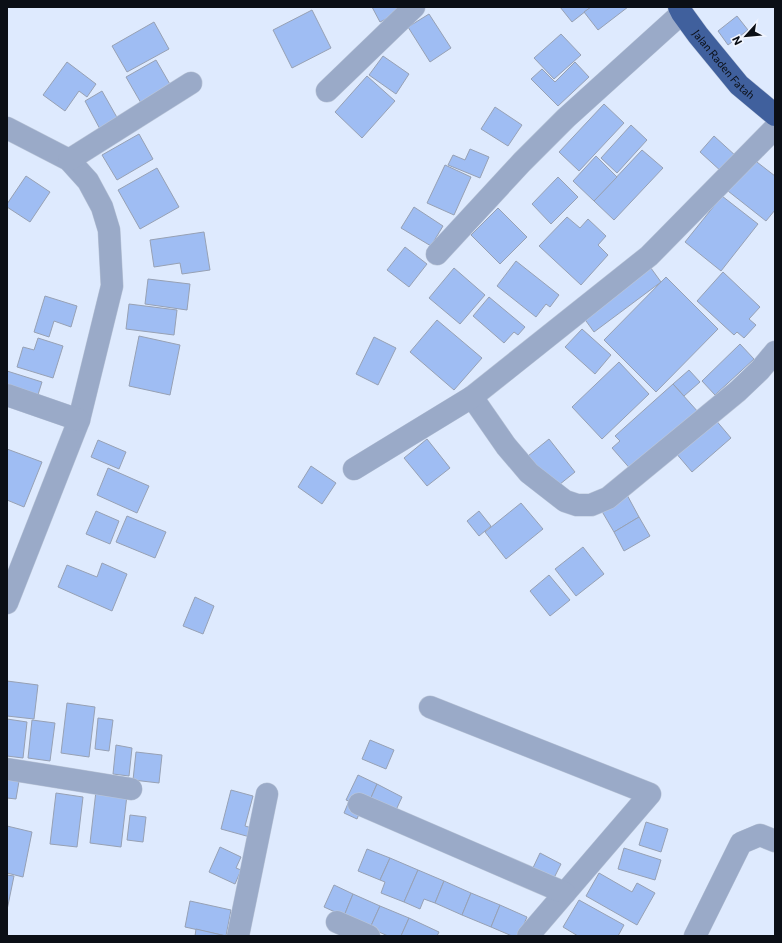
<svg xmlns="http://www.w3.org/2000/svg" width="782" height="943" font-family="Commissioner,sans-serif">
  <style>
    .building { fill: #9fbdf3; stroke: #97a1b4 }
    .lines { fill: none; stroke-linecap: round; stroke-linejoin: round }
    .street-casing { stroke: #bcc7d9; stroke-width: 23 }
    .highway-casing { stroke: #bcc7d9; stroke-width: 23 }
    .street { stroke: #9aaac8; stroke-width: 22 }
    .highway { stroke: #40609d; stroke-width: 22 }
    .labels { text-anchor: middle; stroke-width: 3.5; stroke-linejoin: round; paint-order: stroke }
    .street-label { font-size: 11px; fill: #0b0f16; stroke: #f2f6ff }
  </style>
  <rect width="100%" height="100%" fill="#deeafe"/>
  <!-- building -->
  <g class="building">
    <path d="M372 7H402L404 10 380 22Z"/>
    <path d="M560 7H591L572 22Z"/>
    <path d="M591 7H628L598 30 584 12Z"/>
    <path d="M312 10 331 48 292 68 273 30Z"/>
    <path d="M429 14 451 48 430 62 408 27Z"/>
    <path d="M737 16 748 30 728 45 718 31Z"/>
    <path d="M154 22 169 49 127 72 112 46Z"/>
    <path d="M561 34 581 55 554 79 534 58Z"/>
    <path d="M383 56 409 74 396 94 369 75Z"/>
    <path d="M156 60 171 86 141 103 126 77Z"/>
    <path d="M67 62 96 84 87 97 79 91 65 111 43 95Z"/>
    <path d="M575 62 589 77 558 106 531 79 542 69 555 82Z"/>
    <path d="M367 76 395 101 362 138 335 112Z"/>
    <path d="M102 91 119 121 101 131 85 101Z"/>
    <path d="M604 104 624 123 579 171 559 152Z"/>
    <path d="M495 107 522 125 508 146 481 129Z"/>
    <path d="M631 125 647 140 617 173 601 158Z"/>
    <path d="M139 134 153 159 117 180 102 155Z"/>
    <path d="M714 136 737 157 723 173 700 152Z"/>
    <path d="M470 149 489 157 480 178 448 165 453 155 465 160Z"/>
    <path d="M642 150 663 168 614 220 594 201Z"/>
    <path d="M596 156 617 177 594 201 573 181Z"/>
    <path d="M753 159 775 176V210L766 221 728 191Z"/>
    <path d="M445 165 471 177 454 215 427 203Z"/>
    <path d="M157 168 179 207 140 229 118 190Z"/>
    <path d="M26 176 50 192 30 222 7 207V204Z"/>
    <path d="M558 177 578 197 551 224 532 204Z"/>
    <path d="M722 196 758 224 721 271 685 242Z"/>
    <path d="M414 207 443 226 431 246 401 228Z"/>
    <path d="M498 208 527 237 500 264 471 235Z"/>
    <path d="M567 217 580 228 588 219 606 236 598 245 608 255 581 285 539 246Z"/>
    <path d="M204 232 210 270 182 274 180 263 154 267 150 240Z"/>
    <path d="M405 247 427 264 409 287 387 270Z"/>
    <path d="M516 261 559 295 550 307 546 304 536 317 497 286Z"/>
    <path d="M648 264 661 282 594 332 581 314Z"/>
    <path d="M454 268 485 295 460 324 429 298Z"/>
    <path d="M723 272 760 307 749 319 756 325 744 338 737 332 734 335 697 301Z"/>
    <path d="M666 277 718 329 656 392 604 340Z"/>
    <path d="M148 279 190 284 187 310 145 304Z"/>
    <path d="M45 296 77 306 71 327 54 321 49 337 34 332Z"/>
    <path d="M489 297 525 327 518 335 514 332 504 343 473 316Z"/>
    <path d="M129 304 177 310 174 335 126 329Z"/>
    <path d="M437 320 482 358 454 390 410 352Z"/>
    <path d="M582 329 611 355 595 374 565 347Z"/>
    <path d="M139 336 180 345 170 395 129 386Z"/>
    <path d="M374 337 396 348 378 385 356 374Z"/>
    <path d="M38 338 63 346 53 378 17 367 23 347 34 350Z"/>
    <path d="M740 344 754 359 715 395 702 381Z"/>
    <path d="M619 362 649 394 602 439 572 407Z"/>
    <path d="M689 370 700 382 684 396 673 384Z"/>
    <path d="M7 371 42 382 36 401 7 391Z"/>
    <path d="M673 384 699 413 633 472 612 448 620 441 615 436Z"/>
    <path d="M714 418 731 438 692 472 675 452Z"/>
    <path d="M427 439 450 468 427 486 404 458Z"/>
    <path d="M549 439 575 472 554 489 528 456Z"/>
    <path d="M98 440 126 452 119 469 91 457Z"/>
    <path d="M7 449 42 462 24 507 7 500Z"/>
    <path d="M311 466 336 483 322 504 298 487Z"/>
    <path d="M108 468 149 486 137 513 97 495Z"/>
    <path d="M626 493 639 517 614 532 600 508Z"/>
    <path d="M521 503 543 529 506 559 485 532Z"/>
    <path d="M96 511 119 521 110 544 86 534Z"/>
    <path d="M479 511 491 526 479 536 467 521Z"/>
    <path d="M127 516 166 532 155 558 116 542Z"/>
    <path d="M639 517 650 536 624 551 614 532Z"/>
    <path d="M583 547 604 574 576 596 555 569Z"/>
    <path d="M102 563 127 574 112 611 58 587 67 565 97 577Z"/>
    <path d="M549 575 570 600 550 616 530 591Z"/>
    <path d="M195 597 214 606 203 634 183 626Z"/>
    <path d="M7 681 38 685 34 719 7 716Z"/>
    <path d="M67 703 95 707 89 757 61 753Z"/>
    <path d="M98 718 113 720 109 751 95 749Z"/>
    <path d="M7 719 27 722 23 758 7 756Z"/>
    <path d="M32 720 55 723 50 761 28 758Z"/>
    <path d="M370 740 394 750 386 769 362 759Z"/>
    <path d="M116 745 132 748 129 776 113 774Z"/>
    <path d="M136 752 162 755 159 783 133 780Z"/>
    <path d="M7 774 20 775 16 799 7 798Z"/>
    <path d="M358 775 377 784 366 809 362 807 357 819 344 813 349 801 346 800Z"/>
    <path d="M377 784 402 797 391 821 366 809Z"/>
    <path d="M231 790 253 796 245 826 252 828 250 837 221 829Z"/>
    <path d="M96 791 127 795 121 847 90 843Z"/>
    <path d="M56 793 83 797 77 847 50 844Z"/>
    <path d="M130 815 146 817 143 842 127 840Z"/>
    <path d="M646 822 668 829 661 852 639 845Z"/>
    <path d="M7 826 32 832 23 877 7 873Z"/>
    <path d="M220 847 241 857 236 868 241 870 235 884 209 872Z"/>
    <path d="M624 848 661 860 655 880 618 869Z"/>
    <path d="M367 849 390 858 380 880 358 871Z"/>
    <path d="M540 853 561 864 552 882 531 872Z"/>
    <path d="M390 858 418 870 404 902 381 893 385 882 380 880Z"/>
    <path d="M418 870 444 881 435 903 424 899 420 909 404 902Z"/>
    <path d="M599 873 632 892 637 883 655 893 637 925 586 896Z"/>
    <path d="M7 875 14 876 7 910Z"/>
    <path d="M444 881 471 893 462 915 435 903Z"/>
    <path d="M334 885 353 894 344 916 324 907Z"/>
    <path d="M471 893 500 905 491 927 462 915Z"/>
    <path d="M353 894 380 906 370 928 344 916Z"/>
    <path d="M579 900 624 925 618 936H578L563 927Z"/>
    <path d="M190 901 231 910 226 936 185 927Z"/>
    <path d="M500 905 527 917 519 936H512L491 927Z"/>
    <path d="M380 906 409 918 401 936H388L370 928Z"/>
    <path d="M409 918 439 932 437 936H401Z"/>
    <path d="M196 929 226 936H195Z"/>
  </g>
  <g class="lines">
    <defs>
      <g id="street">
        <path d="M327 91 414 7"/>
        <path d="M7 128 69 160 88 181 102 207 109 230 112 286 79 420 7 603"/>
        <path d="M69 160 191 83"/>
        <path d="M437 254 522 162 566 118 682 13"/>
        <path d="M7 395 79 420"/>
        <path d="M472 397 506 446 529 473 565 501 577 505H591L608 498 738 391 760 370 775 352"/>
        <path d="M354 469 472 397 649 256 775 128"/>
        <path d="M430 707 650 794 528 936"/>
        <path d="M7 769 131 789"/>
        <path d="M359 804 565 893"/>
        <path d="M337 922 369 936"/>
        <path d="M238 936 267 794"/>
        <path d="M695 936 741 843 760 835 775 841"/>
      </g>
      <g id="highway">
        <path id="s1" d="M679 7 682 13 698 35 739 85 775 115"/>
      </g>
    </defs>
    <!-- street casing -->
    <use href="#street" class="street-casing"/>
    <!-- highway casing -->
    <use href="#highway" class="highway-casing"/>
    <!-- street -->
    <use href="#street" class="street"/>
    <!-- highway -->
    <use href="#highway" class="highway"/>
  </g>
  <g class="labels">
    <!-- street labels -->
    <g class="street-label">
      <text dy="4" stroke="none"><textPath href="#s1" startOffset="73">Jalan Raden Fatah</textPath></text>
    </g>
  </g>
  <!-- border -->
  <rect width="782" height="943" fill="none" stroke="#0b0f16" stroke-width="16"/>
  <!-- north arrow -->
  <g transform="translate(746 36) rotate(243)" stroke="#f2f6ff" stroke-width="3" paint-order="stroke">
  <path d="M0-3L7 15L0 10L-7 15Z" fill="#0b0f16"/>
  <text y="-6" font-size="11" font-weight="bold" text-anchor="middle" fill="#0b0f16">N</text>
  </g>
</svg>
